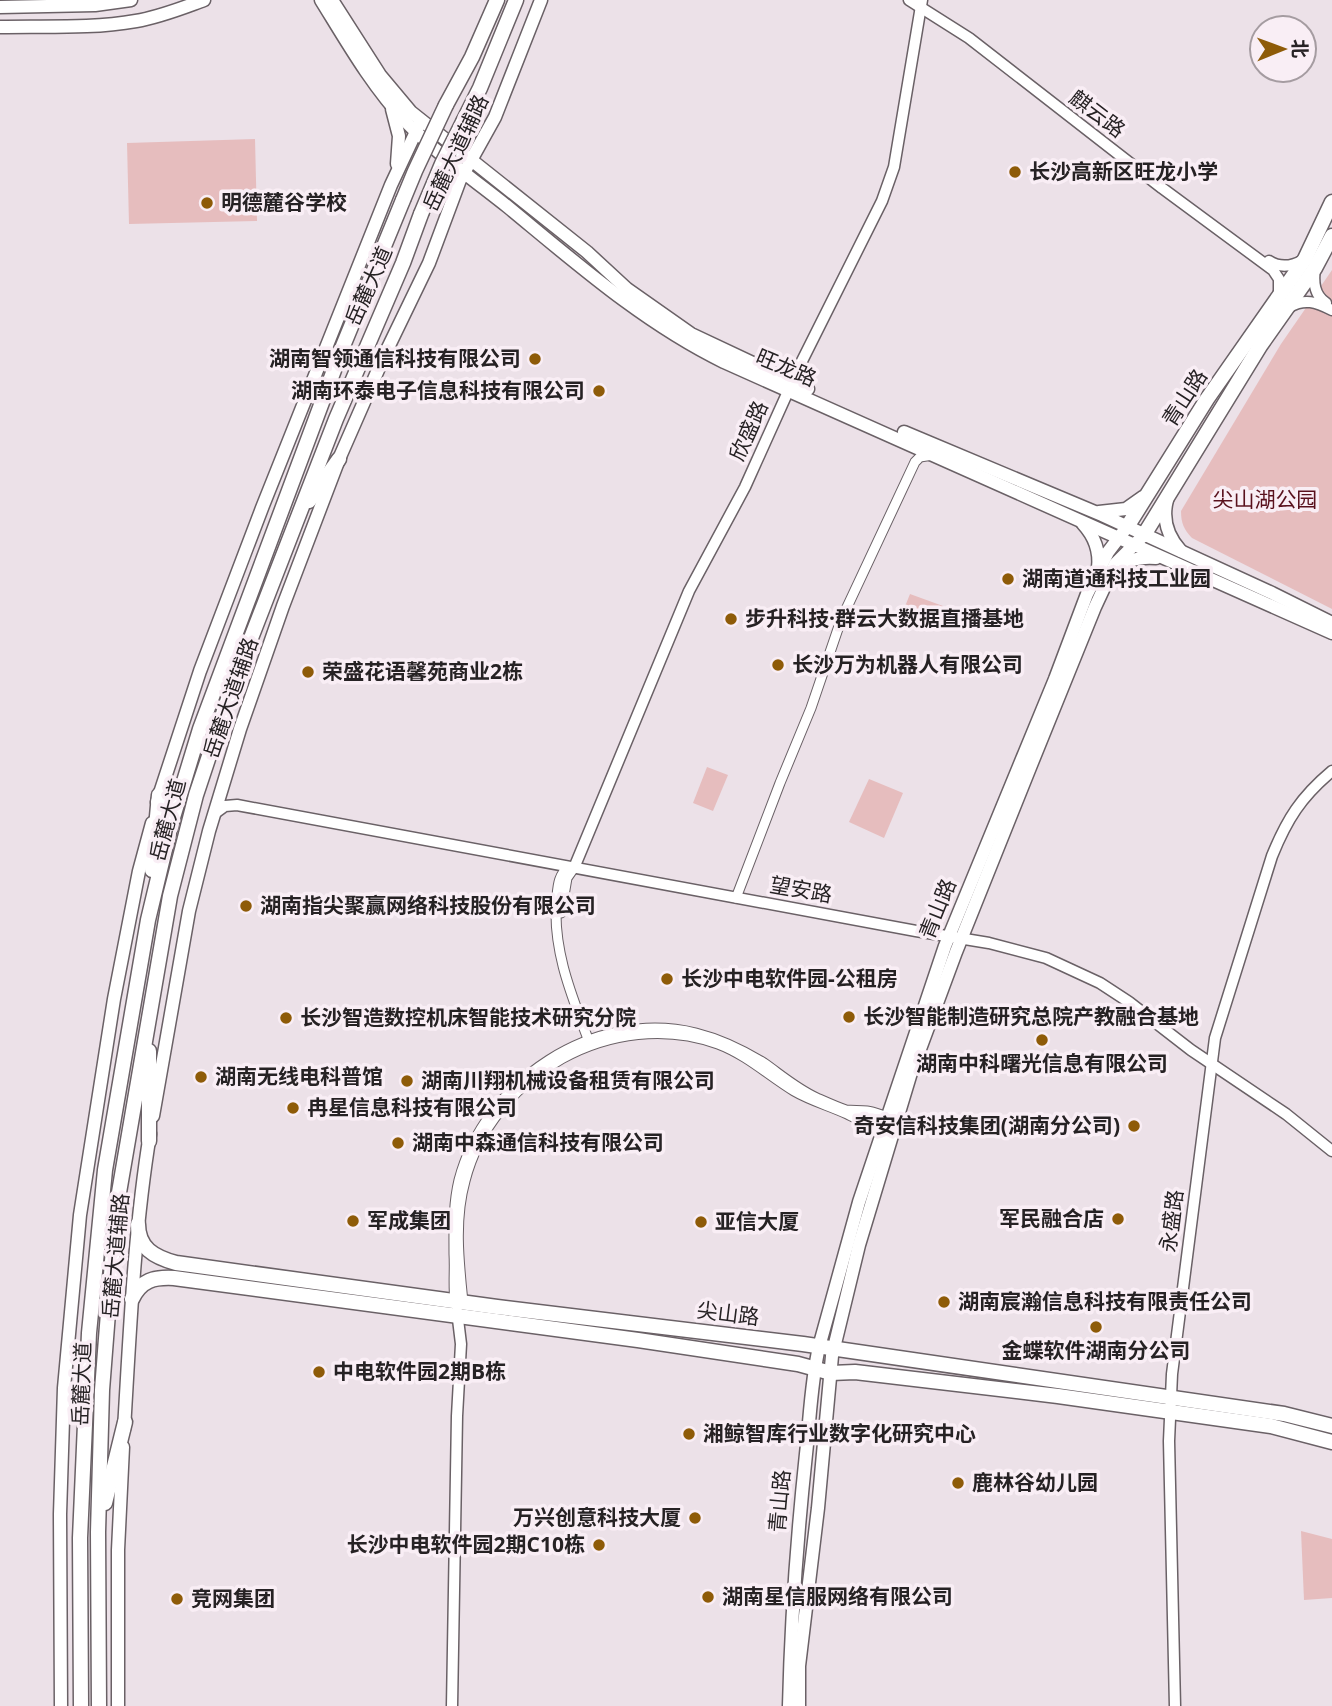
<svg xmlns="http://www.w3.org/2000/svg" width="1332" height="1706" font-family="'Open Sans','Noto Sans SC',sans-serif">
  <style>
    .green { fill: #e6bdbe }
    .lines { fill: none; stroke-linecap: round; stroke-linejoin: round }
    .minor-casing { stroke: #6a6166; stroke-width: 11 }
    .tertiary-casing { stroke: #6a6166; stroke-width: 13 }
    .secondary-casing { stroke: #6a6166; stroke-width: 15 }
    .primary-casing { stroke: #6a6166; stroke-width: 17 }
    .trunk-casing { stroke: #6a6166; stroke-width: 17 }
    .minor { stroke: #fff; stroke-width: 9 }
    .tertiary { stroke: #fff; stroke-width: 10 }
    .secondary { stroke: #fff; stroke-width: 12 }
    .primary { stroke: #fff; stroke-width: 14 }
    .trunk { stroke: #fff; stroke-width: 14 }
    .trunk-bridge-casing { stroke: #6a6166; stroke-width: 17; stroke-linecap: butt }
    .trunk-bridge { stroke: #fff; stroke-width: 14 }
    .poi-dot { fill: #8e5b08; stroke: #f9eef5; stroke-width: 2.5 }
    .labels { text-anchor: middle; stroke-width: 7; stroke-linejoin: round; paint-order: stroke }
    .street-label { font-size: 21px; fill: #262224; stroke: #f9eef5 }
    .poi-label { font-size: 21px; font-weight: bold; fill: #262224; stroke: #f9eef5; text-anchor: start }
    .park-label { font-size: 21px; fill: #59111d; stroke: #f9eef5 }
  </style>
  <rect width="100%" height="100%" fill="#ece1e8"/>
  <!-- green -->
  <g class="green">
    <path d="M255 139 257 221 129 224 127 143Z"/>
    <path d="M1332 270V609L1192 538C1184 530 1181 523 1181 511L1281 344Z"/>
    <path d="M910 594 943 606 933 626 902 614Z"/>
    <path d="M707 767 728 775 713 811 693 803Z"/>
    <path d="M869 779 903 793 884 838 849 822Z"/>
    <path d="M1301 1531 1332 1539V1598L1304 1600Z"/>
  </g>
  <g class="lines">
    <defs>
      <g id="minor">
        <path d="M569 867C559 874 558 884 557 896 551 947 572 997 590 1044"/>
        <path d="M736 898 780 783 811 708 841 620 915 462 920 457 933 455"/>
        <path d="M561 913 567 878 574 868"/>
        <path d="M455 1301C453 1285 455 1270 454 1254 454 1229 453 1205 459 1180 485 1081 594 1008 696 1033 720 1039 743 1050 764 1063 781 1075 797 1089 817 1098 826 1102 837 1107 846 1110 853 1111 860 1110 867 1111 874 1112 881 1115 888 1117L890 1119"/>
        <path d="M463 1302C459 1263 454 1220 465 1181 492 1075 613 1006 718 1044 747 1055 768 1075 794 1091 811 1101 830 1106 847 1114 860 1120 872 1130 886 1129"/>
      </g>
      <g id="tertiary">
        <path d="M909 0 969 38 1162 188 1273 270 1279 279V294"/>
        <path d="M1269 261C1280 268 1291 267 1303 260"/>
        <path d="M1315 268C1313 282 1314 295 1326 303"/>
        <path d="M1289 307C1305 298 1316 302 1332 310"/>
        <path d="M214 814 225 806 237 805 916 931 989 943 1046 958 1100 983 1129 1002 1191 1050 1286 1114 1332 1151"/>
        <path d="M574 868 689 591 745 487 799 367 882 201 894 167 922 0"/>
        <path d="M452 1706 457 1416 461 1344 457 1311"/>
        <path d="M1175 1706 1169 1441 1172 1374 1215 1038 1272 856C1287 819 1301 797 1332 771"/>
      </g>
      <g id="secondary">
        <path d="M321 0C347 42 372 86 406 122 436 153 474 180 508 207 576 263 644 323 724 362L1332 633"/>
        <path d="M332 0 380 75 411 112 587 252 627 289 691 334 808 389"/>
        <path d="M0 7 95 5 131 0"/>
        <path d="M0 27C46 26 91 29 136 21 160 17 182 8 204 0"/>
        <path d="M392 109 399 136 397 164"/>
        <path d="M904 432 1102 515 1272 593 1332 623"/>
        <path d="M1167 500C1162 519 1168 537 1181 551"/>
        <path d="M1099 512 1126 509 1143 497"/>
        <path d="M1083 524C1095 537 1100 551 1098 568"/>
        <path d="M1115 571C1126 559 1140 557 1156 558"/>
        <path d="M157 802 200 671 262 508 391 185 421 121"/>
        <path d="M153 1116 189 911 209 831 240 729 283 606 339 459 385 354 429 263 460 180 495 117 541 0"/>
        <path d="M124 1429C130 1331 134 1232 150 1134"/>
        <path d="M61 1706 60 1514 64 1388 80 1215 114 999 139 871 152 823"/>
        <path d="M118 1706V1550L123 1447"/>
        <path d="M789 1706C791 1622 797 1538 806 1454 810 1418 811 1382 819 1347L859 1202 945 946 1055 679 1087 594 1108 552 1127 527"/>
        <path d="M799 1706V1666L818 1508 832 1356 859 1245 910 1076 956 952 1031 765 1095 607 1115 564 1144 535"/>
      </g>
      <g id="primary">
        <path d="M1127 527 1207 399 1305 259 1332 202"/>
        <path d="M1144 535 1260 346 1315 268 1332 236"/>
        <path d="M138 1224C138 1248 154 1257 176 1263L497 1307 803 1344 1284 1414 1332 1426"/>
        <path d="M132 1299C141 1280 154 1277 174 1278L638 1340 798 1364 831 1373 855 1372 1058 1396 1271 1426 1332 1442"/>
      </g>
      <g id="trunk">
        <path d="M446 105 472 57 497 0"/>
        <path d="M464 120 480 88 516 0"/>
        <path d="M309 501 339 459"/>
        <path d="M152 870 159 795"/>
        <path d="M149 1051V1141"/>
        <path d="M105 1503 125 1422"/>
        <path d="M81 1706 80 1538 89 1333 105 1170 148 920 171 824 200 729 343 346 403 200"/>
        <path d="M99 1706 98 1532 102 1390 116 1210 170 896 196 795 232 687 336 419 403 263 421 214"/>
      </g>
    </defs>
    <!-- minor casing -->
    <use href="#minor" class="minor-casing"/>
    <!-- tertiary casing -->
    <use href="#tertiary" class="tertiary-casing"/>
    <!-- secondary casing -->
    <use href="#secondary" class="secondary-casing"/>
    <!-- primary casing -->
    <use href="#primary" class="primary-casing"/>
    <!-- trunk casing -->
    <use href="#trunk" class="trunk-casing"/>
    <!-- minor -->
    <use href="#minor" class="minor"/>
    <!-- tertiary -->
    <use href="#tertiary" class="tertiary"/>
    <!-- secondary -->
    <use href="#secondary" class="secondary"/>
    <!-- primary -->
    <use href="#primary" class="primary"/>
    <!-- trunk -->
    <use href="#trunk" class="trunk"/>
    <defs>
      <g id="trunk-bridge">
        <path d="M403 200 415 171 446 105"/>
        <path d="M421 214 442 164 464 120"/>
      </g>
    </defs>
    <!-- trunk-bridge casing -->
    <use href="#trunk-bridge" class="trunk-bridge-casing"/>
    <!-- trunk-bridge -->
    <use href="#trunk-bridge" class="trunk-bridge"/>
  </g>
  <!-- markers -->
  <g class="poi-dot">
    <circle cx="1015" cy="172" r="7"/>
    <circle cx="207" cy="203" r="7"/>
    <circle cx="535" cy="359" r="7"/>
    <circle cx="599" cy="391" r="7"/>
    <circle cx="1008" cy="579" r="7"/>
    <circle cx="731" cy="619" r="7"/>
    <circle cx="778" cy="665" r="7"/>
    <circle cx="308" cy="672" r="7"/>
    <circle cx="246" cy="906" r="7"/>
    <circle cx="667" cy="979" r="7"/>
    <circle cx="849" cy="1017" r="7"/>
    <circle cx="286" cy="1018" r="7"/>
    <circle cx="1042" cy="1040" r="7"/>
    <circle cx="201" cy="1077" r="7"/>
    <circle cx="407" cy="1081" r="7"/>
    <circle cx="293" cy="1108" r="7"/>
    <circle cx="1134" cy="1126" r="7"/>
    <circle cx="398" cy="1143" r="7"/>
    <circle cx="1118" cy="1219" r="7"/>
    <circle cx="353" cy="1221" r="7"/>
    <circle cx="701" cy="1222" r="7"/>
    <circle cx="944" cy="1302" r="7"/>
    <circle cx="1096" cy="1327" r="7"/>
    <circle cx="319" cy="1372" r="7"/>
    <circle cx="689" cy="1434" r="7"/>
    <circle cx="958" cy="1483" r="7"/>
    <circle cx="695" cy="1518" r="7"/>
    <circle cx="599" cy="1545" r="7"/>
    <circle cx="708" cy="1597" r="7"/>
    <circle cx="177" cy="1599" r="7"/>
  </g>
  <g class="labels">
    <!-- street labels -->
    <g class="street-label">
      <text transform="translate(1097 114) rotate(37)" y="7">麒云路</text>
      <text transform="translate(456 153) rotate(-65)" y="7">岳麓大道辅路</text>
      <text transform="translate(369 286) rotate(-66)" y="7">岳麓大道</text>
      <text transform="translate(786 368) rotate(23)" y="7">旺龙路</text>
      <text transform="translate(1185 398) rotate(-57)" y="7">青山路</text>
      <text transform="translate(749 431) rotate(-66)" y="7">欣盛路</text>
      <text transform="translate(231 698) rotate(-71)" y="7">岳麓大道辅路</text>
      <text transform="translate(168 820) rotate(-75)" y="7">岳麓大道</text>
      <text transform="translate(801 890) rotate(10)" y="7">望安路</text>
      <text transform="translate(938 909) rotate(-68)" y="7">青山路</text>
      <text transform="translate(1172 1221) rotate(-83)" y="7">永盛路</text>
      <text transform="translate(116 1256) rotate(-85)" y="7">岳麓大道辅路</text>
      <text transform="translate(728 1314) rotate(7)" y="7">尖山路</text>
      <text transform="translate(82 1384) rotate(-88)" y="7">岳麓大道</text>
      <text transform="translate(780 1501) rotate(-85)" y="7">青山路</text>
    </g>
    <!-- poi labels -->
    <g class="poi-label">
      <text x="1029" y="179">长沙高新区旺龙小学</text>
      <text x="221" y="210">明德麓谷学校</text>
      <text x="521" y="366" text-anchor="end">湖南智领通信科技有限公司</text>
      <text x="585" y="398" text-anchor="end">湖南环泰电子信息科技有限公司</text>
      <text x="1022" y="586">湖南道通科技工业园</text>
      <text x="745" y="626">步升科技·群云大数据直播基地</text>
      <text x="792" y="672">长沙万为机器人有限公司</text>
      <text x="322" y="679">荣盛花语馨苑商业2栋</text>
      <text x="260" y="913">湖南指尖聚赢网络科技股份有限公司</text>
      <text x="681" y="986">长沙中电软件园-公租房</text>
      <text x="863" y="1024">长沙智能制造研究总院产教融合基地</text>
      <text x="300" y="1025">长沙智造数控机床智能技术研究分院</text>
      <text x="1042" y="1071" text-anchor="middle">湖南中科曙光信息有限公司</text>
      <text x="215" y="1084">湖南无线电科普馆</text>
      <text x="421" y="1088">湖南川翔机械设备租赁有限公司</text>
      <text x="307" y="1115">冉星信息科技有限公司</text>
      <text x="1120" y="1133" text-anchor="end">奇安信科技集团(湖南分公司)</text>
      <text x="412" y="1150">湖南中森通信科技有限公司</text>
      <text x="1104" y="1226" text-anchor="end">军民融合店</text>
      <text x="367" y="1228">军成集团</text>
      <text x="715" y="1229">亚信大厦</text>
      <text x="958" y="1309">湖南宸瀚信息科技有限责任公司</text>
      <text x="1096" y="1358" text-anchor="middle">金蝶软件湖南分公司</text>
      <text x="333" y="1379">中电软件园2期B栋</text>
      <text x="703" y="1441">湘鲸智库行业数字化研究中心</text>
      <text x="972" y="1490">鹿林谷幼儿园</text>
      <text x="681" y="1525" text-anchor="end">万兴创意科技大厦</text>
      <text x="585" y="1552" text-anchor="end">长沙中电软件园2期C10栋</text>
      <text x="722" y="1604">湖南星信服网络有限公司</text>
      <text x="191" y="1606">竞网集团</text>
    </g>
    <!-- park labels -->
    <g class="park-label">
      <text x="1265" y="507">尖山湖公园</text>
    </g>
  </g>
  <!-- north arrow -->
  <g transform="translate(1283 49) rotate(89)"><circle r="33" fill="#f9eef5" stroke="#a59ca1" stroke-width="2"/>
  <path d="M0-5L12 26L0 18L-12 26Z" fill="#8e5b08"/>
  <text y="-10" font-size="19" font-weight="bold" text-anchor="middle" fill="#262224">北</text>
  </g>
</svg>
